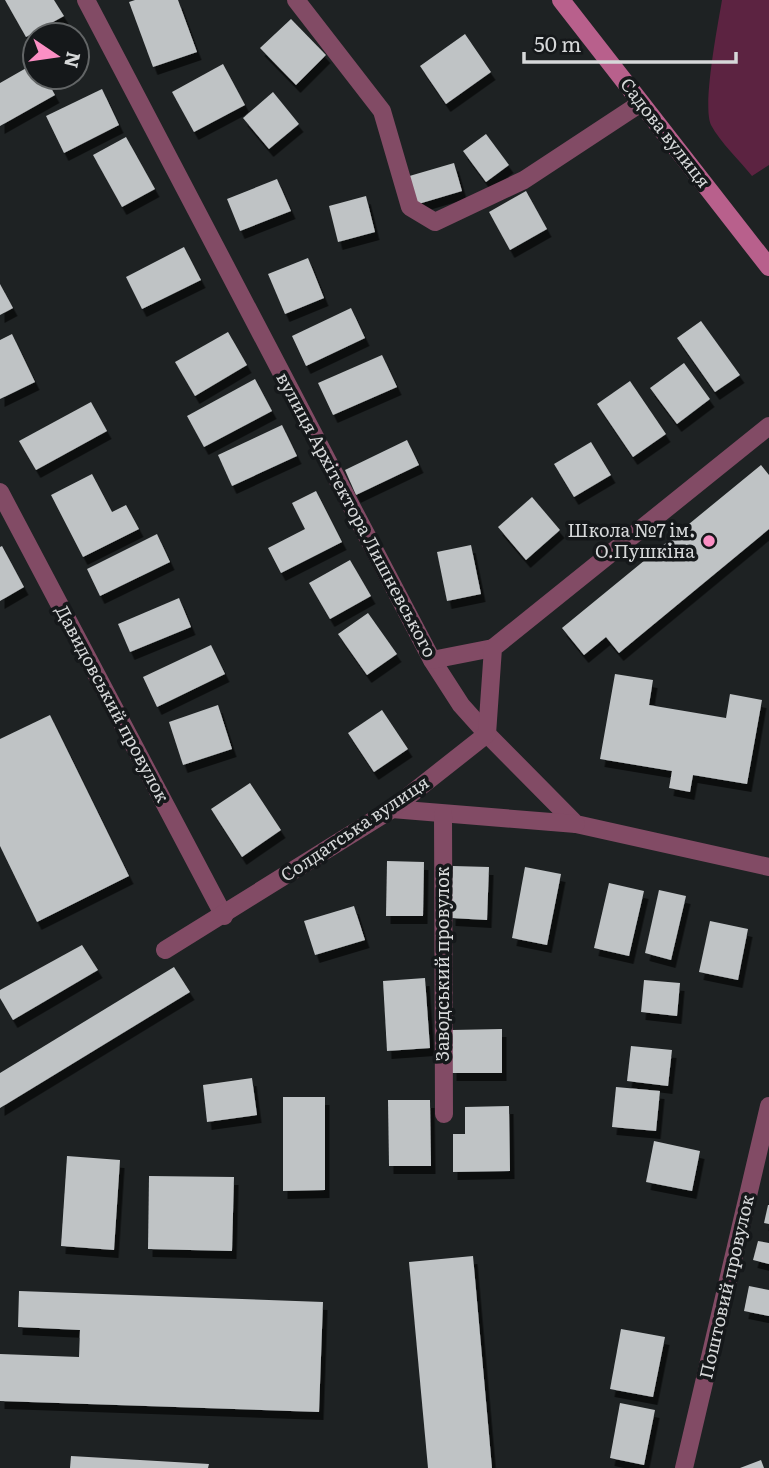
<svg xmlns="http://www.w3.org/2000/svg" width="769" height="1468" font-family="Literata,serif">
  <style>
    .green { fill: #5c2341 }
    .building { fill: #bfc3c5; filter: url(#shadow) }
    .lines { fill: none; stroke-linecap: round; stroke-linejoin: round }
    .street { stroke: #824b65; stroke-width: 18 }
    .secondary { stroke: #b8608c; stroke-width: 18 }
    .poi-dot { fill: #fb8fc4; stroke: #15181a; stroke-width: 2.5 }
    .labels { text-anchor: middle; stroke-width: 7; stroke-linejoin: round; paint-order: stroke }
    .street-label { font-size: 18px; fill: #d6d8d9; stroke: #15181a }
    .poi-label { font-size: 18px; fill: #d6d8d9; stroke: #15181a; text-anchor: end }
  </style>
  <defs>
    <filter id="shadow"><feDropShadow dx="4.5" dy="8" stdDeviation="0" flood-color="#0009"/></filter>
  </defs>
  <rect width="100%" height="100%" fill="#1e2223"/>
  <!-- green -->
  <path class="green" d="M722 0H769V165L752 176C740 161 720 142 711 125 702 106 718 24 722 0Z"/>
  <!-- building -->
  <g class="building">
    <path d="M5 0H54L64 16 26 37Z"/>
    <path d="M135 0H178L197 52 153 67 129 2Z"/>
    <path d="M291 19 326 55 296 85 260 48Z"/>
    <path d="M465 34 491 72 446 104 420 66Z"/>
    <path d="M35 63V77H45L55 95 0 126V83Z"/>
    <path d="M223 64 245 105 194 132 172 92Z"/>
    <path d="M102 89 119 125 64 153 46 116Z"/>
    <path d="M273 92 299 124 269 149 243 118Z"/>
    <path d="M486 134 509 165 486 182 463 151Z"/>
    <path d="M126 137 155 189 122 207 93 155Z"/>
    <path d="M454 163 462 191 415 205 406 177Z"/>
    <path d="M277 179 291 211 240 231 227 199Z"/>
    <path d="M526 191 547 229 510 250 489 212Z"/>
    <path d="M366 196 375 232 338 242 329 206Z"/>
    <path d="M184 247 201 280 142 309 126 277Z"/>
    <path d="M308 258 324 298 285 314 268 274Z"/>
    <path d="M0 284 13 308 0 315Z"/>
    <path d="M351 308 365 338 306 366 292 336Z"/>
    <path d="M701 321 740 375 715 392 677 338Z"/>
    <path d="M228 332 247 365 195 396 175 362Z"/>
    <path d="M12 334 35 382 0 399V340Z"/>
    <path d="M382 355 397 387 333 415 318 383Z"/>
    <path d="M684 363 710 399 677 424 650 388Z"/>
    <path d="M255 379 272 411 204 447 187 416Z"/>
    <path d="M630 381 666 434 633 457 597 404Z"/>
    <path d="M91 402 107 431 36 470 19 441Z"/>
    <path d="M282 425 297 456 232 486 218 455Z"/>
    <path d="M407 440 419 465 356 495 345 470Z"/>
    <path d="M591 442 611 475 574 497 554 464Z"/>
    <path d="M761 465 769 475V529L619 653 606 637 584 655 562 628Z"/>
    <path d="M92 474 112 512 126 505 139 529 83 557 51 495Z"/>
    <path d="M316 491 342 542 281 573 268 548 305 529 292 503Z"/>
    <path d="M532 497 560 530 526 560 498 527Z"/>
    <path d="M157 534 170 562 100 596 87 569Z"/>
    <path d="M471 545 481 594 447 601 437 552Z"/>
    <path d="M2 546 24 587 0 601V547Z"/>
    <path d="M350 560 371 596 330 619 309 583Z"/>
    <path d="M179 598 191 627 130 652 118 624Z"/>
    <path d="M368 613 397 654 367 675 338 634Z"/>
    <path d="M211 645 225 674 157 707 143 677Z"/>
    <path d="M615 674 653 680 649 705 726 718 730 694 762 700 747 784 693 775 690 792 669 788 672 771 600 759Z"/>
    <path d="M218 705 232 749 183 765 169 722Z"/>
    <path d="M382 710 408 749 374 772 348 733Z"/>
    <path d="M50 715 129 876 37 922 0 846V739Z"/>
    <path d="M250 783 281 830 242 857 211 809Z"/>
    <path d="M387 861 424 862 423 916H386Z"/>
    <path d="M453 866 489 867 487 920 451 918Z"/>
    <path d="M525 867 561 874 547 945 512 938Z"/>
    <path d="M609 883 644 891 629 956 594 948Z"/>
    <path d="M659 890 686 896 671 960 645 953Z"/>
    <path d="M354 906 365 940 315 955 304 921Z"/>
    <path d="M710 921 748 929 738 980 699 972Z"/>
    <path d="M82 945 98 970 13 1020 0 998V990Z"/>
    <path d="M174 967 190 992 0 1108V1073Z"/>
    <path d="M425 978 430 1048 387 1051 383 981Z"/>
    <path d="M644 980 680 983 677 1016 641 1012Z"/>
    <path d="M502 1029V1073H452V1030Z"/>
    <path d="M631 1046 672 1050 668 1086 627 1081Z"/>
    <path d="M252 1078 257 1115 207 1122 203 1085Z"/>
    <path d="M616 1087 660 1091 656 1131 612 1127Z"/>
    <path d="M283 1097H325V1190L283 1191Z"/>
    <path d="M388 1100H430L431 1166H389Z"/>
    <path d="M509 1106 510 1171 453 1172V1134H465V1107Z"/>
    <path d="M654 1141 700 1151 692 1191 646 1182Z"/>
    <path d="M67 1156 120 1160 114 1250 61 1246Z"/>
    <path d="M149 1176 234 1177 232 1251 148 1249Z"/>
    <path d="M768 1205H769V1224L764 1223Z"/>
    <path d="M758 1241 769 1243V1264L753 1260Z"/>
    <path d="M473 1256 492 1468H428L409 1262Z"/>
    <path d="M749 1286 769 1290V1316L744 1311Z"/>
    <path d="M19 1291 323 1302 319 1412 0 1401V1354L79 1357 80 1330 18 1327Z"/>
    <path d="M621 1329 665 1337 653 1397 610 1389Z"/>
    <path d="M620 1403 655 1410 644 1465 610 1458Z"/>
    <path d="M71 1456 209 1464 208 1468H70Z"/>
    <path d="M761 1460 764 1468H740Z"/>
  </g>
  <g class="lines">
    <!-- street -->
    <g class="street">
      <path d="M86 0 432 660 461 705 487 734 576 824 769 867"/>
      <path d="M296 0 382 111 410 207 435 222 524 180 641 103"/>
      <path d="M0 492 224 916"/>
      <path d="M432 660 493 648"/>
      <path d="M392 809 576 824"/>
      <path d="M443 814 444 1114"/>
      <path d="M165 950 392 809 487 734 493 648 769 426"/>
      <path d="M684 1468 769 1106"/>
    </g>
    <!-- secondary -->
    <path class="secondary" d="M561 0 769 267"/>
  </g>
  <!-- markers -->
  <circle class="poi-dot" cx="709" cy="541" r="7"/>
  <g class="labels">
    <!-- street labels -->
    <g class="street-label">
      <text transform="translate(665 133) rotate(52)" y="6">Садова вулиця</text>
      <text transform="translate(356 515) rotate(62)" y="6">вулиця Архітектора Лишневського</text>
      <text transform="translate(112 704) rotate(62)" y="6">Давидовський провулок</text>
      <text transform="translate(355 829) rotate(-34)" y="6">Солдатська вулиця</text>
      <text transform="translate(443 964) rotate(-90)" y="6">Заводський провулок</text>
      <text transform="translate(727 1287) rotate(-77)" y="6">Поштовий провулок</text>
    </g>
    <!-- poi labels -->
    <g class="poi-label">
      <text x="695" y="537">Школа №7 ім.<tspan x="695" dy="21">О.Пушкіна</tspan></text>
    </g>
  </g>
  <!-- north arrow -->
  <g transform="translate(56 56) rotate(103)"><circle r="33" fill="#15181a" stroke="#626566" stroke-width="2"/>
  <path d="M0-5L12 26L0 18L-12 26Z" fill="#fb8fc4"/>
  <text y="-10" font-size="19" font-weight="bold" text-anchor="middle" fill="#d6d8d9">N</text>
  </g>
  <!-- scale -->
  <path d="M524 52v10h212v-10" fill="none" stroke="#d6d8d9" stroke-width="3.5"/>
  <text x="534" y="52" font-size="21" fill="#d6d8d9" stroke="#15181a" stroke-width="5" paint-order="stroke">50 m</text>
</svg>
